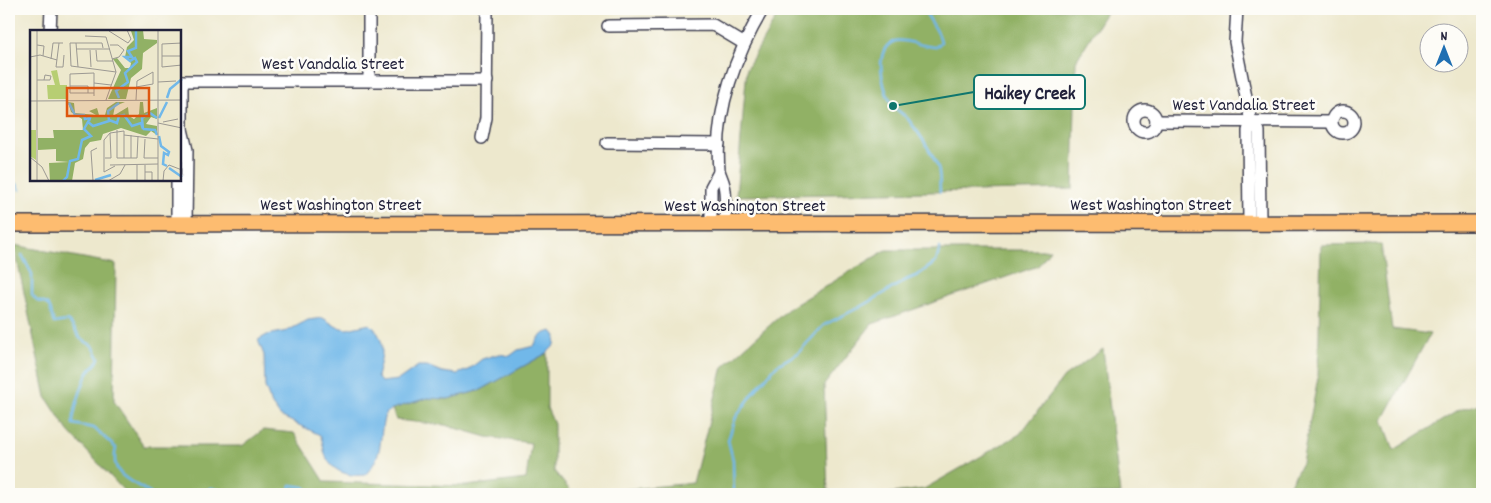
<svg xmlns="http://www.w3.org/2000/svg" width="1491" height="503" font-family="Dekko,sans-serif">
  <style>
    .forest { fill: #91b165; stroke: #5a6a50 }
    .water { fill: #71b8e9; stroke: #4a6d92 }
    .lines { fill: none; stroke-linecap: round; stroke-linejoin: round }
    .stream { stroke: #71b8e9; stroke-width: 2.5 }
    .minor-casing { stroke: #404051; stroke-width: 14 }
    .major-casing { stroke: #404051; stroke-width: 18 }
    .minor { stroke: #fff; stroke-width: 11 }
    .major { stroke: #fdbc70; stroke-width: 15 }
    .labels { text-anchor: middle; stroke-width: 5; stroke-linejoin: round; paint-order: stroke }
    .street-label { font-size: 18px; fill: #22223b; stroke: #fdfcf7 }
    .inset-river { fill: none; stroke: #71b8e9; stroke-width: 2.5 }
    .inset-road { fill: none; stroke: #9c9993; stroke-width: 1 }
    .view { fill: #de560e; fill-opacity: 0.15; stroke: #de560e; stroke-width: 2.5 }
    .inset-edge { fill: none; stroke: #22223b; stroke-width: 2.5 }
    .leader { fill: none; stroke: #0f766e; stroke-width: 2 }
    .callout-dot { fill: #0f766e; stroke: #fdfcf7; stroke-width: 2 }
    .callout { fill: #fdfcf7; stroke: #0f766e; stroke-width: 2 }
    .callout-label { font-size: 19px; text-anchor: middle; font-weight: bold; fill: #22223b }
  </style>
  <rect width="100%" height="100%" fill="#fdfcf7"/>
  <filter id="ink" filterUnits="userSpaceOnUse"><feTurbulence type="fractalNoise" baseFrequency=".02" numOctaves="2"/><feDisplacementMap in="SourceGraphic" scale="10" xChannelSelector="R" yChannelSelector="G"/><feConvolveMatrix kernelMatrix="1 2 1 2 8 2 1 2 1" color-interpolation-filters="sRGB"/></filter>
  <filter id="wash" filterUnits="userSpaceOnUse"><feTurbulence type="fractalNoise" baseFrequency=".0096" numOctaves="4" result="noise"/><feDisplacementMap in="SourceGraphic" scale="20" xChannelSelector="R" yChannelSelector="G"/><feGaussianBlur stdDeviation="1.12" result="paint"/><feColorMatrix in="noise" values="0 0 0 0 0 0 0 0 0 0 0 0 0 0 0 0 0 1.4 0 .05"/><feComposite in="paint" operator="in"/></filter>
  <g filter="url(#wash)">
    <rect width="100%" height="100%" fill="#ede8cd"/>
    <!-- forest -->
    <g class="forest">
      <path d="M781 9H1108L1076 61 1073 189 736 196 747 68Z"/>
      <path d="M1381 244 1392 329 1430 334 1383 420 1394 450 1459 410 1482 403V494H1284L1302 463 1318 377 1321 245Z"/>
      <path d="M14 245 116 264 114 401 144 446H242L263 430 294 433 325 482 466 486 526 479 531 443 487 437 445 425 396 420 392 409 427 398 448 399 481 390 547 353V408L554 424V471L573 494H127L68 431 46 397Z"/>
      <path d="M886 250H1050L1038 266 872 324 824 385 828 494H574L693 483 723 367 788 309Z"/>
      <path d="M1103 349 1120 494H884L924 489 1020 434 1064 377Z"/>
    </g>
    <!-- water -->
    <path class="water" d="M323 318 337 327 347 329 370 324C388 341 382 355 377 377L381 382 398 380 418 366H427L442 372 457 374 468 370 482 359 499 354 510 356 518 350 534 346C538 337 542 333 552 331L556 336 555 345 547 353 481 390 448 399 427 398 392 409 385 414C378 439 385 454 365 475 349 477 331 472 325 454 323 448 323 441 320 435L280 416 272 405 265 387 264 355 258 340 267 335 287 331 308 320Z"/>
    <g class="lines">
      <!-- stream -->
      <g class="stream">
        <path d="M924 9C928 20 939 29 941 42L936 47C924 47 903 38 895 41 872 49 883 88 891 103 895 110 903 113 908 119 919 133 930 149 937 165 941 172 939 184 940 192"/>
        <path d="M9 185 17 184 20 190"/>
        <path d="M22 255 32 274V295L37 301C54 304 49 310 54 323L67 321 71 324 81 339 93 346 99 358C97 365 94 365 90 370 84 377 72 416 73 424L94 428 116 448C109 477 132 480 151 494"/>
        <path d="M200 494 211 488 234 494"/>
        <path d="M289 494 291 485 304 487 313 494"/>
        <path d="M734 494 733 460 728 440 736 417 758 387 777 365 798 353 824 325 866 304 906 280 918 275 936 262 940 248"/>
        <path d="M971 494 980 492 1033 494"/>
      </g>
    </g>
  </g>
  <g filter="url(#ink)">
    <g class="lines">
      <defs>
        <g id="minor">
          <path d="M369 9V80"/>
          <path d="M1237 9 1235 42 1251 122 1248 131 1249 223"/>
          <path d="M608 26 713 25 743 43"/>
          <path d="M50 31 51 9"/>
          <path d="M180 81H487"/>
          <path d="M182 81V129"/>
          <circle cx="1145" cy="121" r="11"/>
          <circle cx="1343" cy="122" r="11"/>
          <path d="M1156 121 1331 122"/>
          <path d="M1251 122 1259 131 1260 223"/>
          <path d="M180 137 182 129 187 150 186 223"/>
          <path d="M482 138 486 118 487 9"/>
          <path d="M607 143 719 144"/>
          <path d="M177 180V223"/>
          <path d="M711 223V187L719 172"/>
          <path d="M725 223C725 211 727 196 724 185 723 180 720 175 719 170 714 112 734 58 763 9"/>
        </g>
        <path id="major" d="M9 224 1482 223"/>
      </defs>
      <!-- minor casing -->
      <use href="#minor" class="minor-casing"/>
      <!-- major casing -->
      <use href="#major" class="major-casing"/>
      <!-- minor -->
      <use href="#minor" class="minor"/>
      <!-- major -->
      <use href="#major" class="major"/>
    </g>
  </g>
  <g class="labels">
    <!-- street labels -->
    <g class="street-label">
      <text x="333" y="69">West Vandalia Street</text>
      <text x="1244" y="110">West Vandalia Street</text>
      <text x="341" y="210">West Washington Street</text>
      <text x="1151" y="210">West Washington Street</text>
      <text x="745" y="211">West Washington Street</text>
    </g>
  </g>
  <!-- overview -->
  <g transform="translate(30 30)">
    <rect width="151" height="151" fill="#ede8cd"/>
    <path d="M27 40 30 55H37V69H18L17 55H25L21 41ZM0 100H6V130L0 126Z" fill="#b7ce73"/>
    <path d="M113 0 114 9 127 10V13L113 23 112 39 101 48 96 69H78L91 40 83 29 87 28 95 38H100L101 33 95 27 97 17 104 10 101 1ZM38 72 44 73 45 83 66 85 59 81 67 78 69 85H75L77 78 86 72H95L85 76 83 86 98 77 99 86 104 89 109 84 110 72H113L114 83 127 78V89L121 87 116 94 127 96V105L121 101 116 106 91 98 73 104 71 110 60 112 55 118 53 129 45 133 42 151H20L19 133 39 132 26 131V119L8 120V108H24L23 100H53L52 89 41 82Z" fill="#91b165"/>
    <path class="inset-river" d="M89 68 86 61 98 52 95 43 107 32 105 28 100 31 95 27H102L98 21 106 18V0M137 68 140 59 152 49M39 73 45 85H54L55 89 60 88 59 91M129 88 137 72M79 90 87 93 89 86 94 85 102 96 111 93 113 99 112 88 120 83 127 88M113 99 125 100 127 105M129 106 131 116 139 122 138 125 134 123 133 134 137 136M139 138 152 147M65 150 81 145M33 151 37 147 40 131 48 129 52 110 61 106 54 99 58 92 63 96 79 91 78 81 89 73"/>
    <path class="inset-road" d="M128 0V151M79 1 98 13 101 9 97 0M55 6 76 7M76 7 86 42 76 70M29 13 26 37H33L34 25M46 13 48 37M152 13 132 14V37L152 35M7 15 14 16 13 26M80 15H88L94 20 89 27 82 29M73 18 72 13H40L41 36 86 42M47 19H80M60 20 61 37M66 20 67 31H83M132 26H152M0 27 10 25 27 30M21 29 23 13H33M7 50H20L21 46 15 45 14 50M107 51 123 42M128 52 146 51M64 53 81 55M40 56H58V63M106 57 123 54V42M64 66V43L40 44V63H64M106 70 107 51M0 71 152 70M7 71V151M7 71V0M133 92 148 89M128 93 152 98M87 100V128H107L108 106M94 105 128 109M115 109 114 128H128M0 127 12 137 19 151M75 128H81L80 103M101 128V105M80 135 128 134M107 135V151M115 135V151M85 136 74 142V110L80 103 94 101V128M115 142H122V151M63 151 61 121 67 118M78 151 90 144 95 135M133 151 134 141 139 135 152 140"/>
    <path class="view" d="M37 58H119V86H37Z"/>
    <rect width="151" height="151" class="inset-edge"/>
  </g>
  <!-- callouts -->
  <path class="leader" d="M893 106L974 92"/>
  <circle class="callout-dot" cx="893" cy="106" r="5"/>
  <rect class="callout" x="974" y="75" width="111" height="34" rx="5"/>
  <g class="callout-label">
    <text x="1030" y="99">Haikey Creek</text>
  </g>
  <!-- margin -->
  <rect width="1491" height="503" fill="none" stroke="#fdfcf7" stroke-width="30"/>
  <!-- north arrow -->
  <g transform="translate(1444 48)"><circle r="24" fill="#fdfcf7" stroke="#a5a5ac"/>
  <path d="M0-4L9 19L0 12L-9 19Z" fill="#1f6fb2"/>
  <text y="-8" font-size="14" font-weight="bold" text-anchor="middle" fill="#22223b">N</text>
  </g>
</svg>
